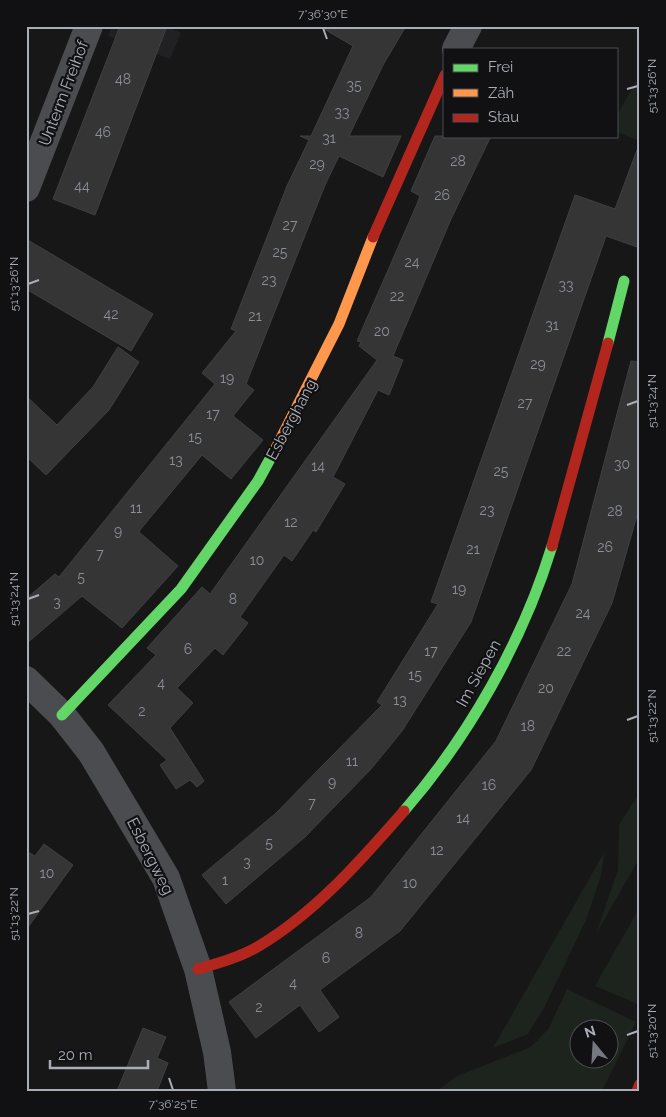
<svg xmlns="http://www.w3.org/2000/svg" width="666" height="1117" font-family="Raleway,sans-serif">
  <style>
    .built { fill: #212123 }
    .green { fill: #1d241e; fill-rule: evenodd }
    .building { fill: #353536; stroke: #3f4043 }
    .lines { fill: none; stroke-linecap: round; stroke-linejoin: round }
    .street { stroke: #4b4c50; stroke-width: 28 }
    .fast { stroke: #63d668; stroke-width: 11 }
    .slow { stroke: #ff974d; stroke-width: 11 }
    .jam { stroke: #b3261e; stroke-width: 11 }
    .ticks { fill: none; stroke: #a8adb8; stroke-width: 2 }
    .labels { text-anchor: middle; stroke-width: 4.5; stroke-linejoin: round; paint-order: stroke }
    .number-label { font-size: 14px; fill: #8b8f98 }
    .street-label { font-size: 16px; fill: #a8adb8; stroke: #111113 }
    .neatline { fill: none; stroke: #a8adb8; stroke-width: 2 }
    .ticks-label { font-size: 12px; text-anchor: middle; fill: #a8adb8 }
  </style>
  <rect width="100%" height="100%" fill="#171717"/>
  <!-- built -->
  <path class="built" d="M112 26H167L181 33 170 59 108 36Z"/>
  <!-- green -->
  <g class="green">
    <path d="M640 75V141L617 132V115Z"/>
    <path d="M640 792V857L596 934 618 870 619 825Z"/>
    <path d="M605 851 600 879 586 920 544 1008 528 1034 493 1048Z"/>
    <path d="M640 907V1005L595 986Z"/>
    <path d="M567 989 636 1022 602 1091H437L457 1076 531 1047 549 1028ZM578 1030H608V1060H578Z"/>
  </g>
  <!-- building -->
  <g class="building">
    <path d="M120 26H167L95 215 53 199Z"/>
    <path d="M319 26H406L383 65 349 136H401L383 177 339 156 325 185 246 384 254 390 233 416 263 440 231 479 202 455 140 530 139 532 178 566 122 628 82 596 26 644V599L55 574 59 577 215 384 202 373 236 331 231 329 287 186 309 140 300 136H311L353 46Z"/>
    <path d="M435 136H491L451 219 393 356 403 360 389 395 378 390 333 477 345 484 316 532 313 530 292 561 284 555 240 617 248 623 223 655 215 648 177 688 193 703 170 728 204 781 197 787 190 780 176 789 160 765 167 760 108 705 156 655 147 648 202 587 210 594 377 360 359 346 361 342 357 341 417 204 420 196 411 191Z"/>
    <path d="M637 150H640V248L606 236 471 622 402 731 371 769 305 837 226 904 202 875 275 814 382 705 377 702 438 604 431 602 575 195 615 209Z"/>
    <path d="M26 239 153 314 131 351 26 289Z"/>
    <path d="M118 347 139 362 109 410 46 475 26 456V396L57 425 93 387Z"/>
    <path d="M631 361 640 362V505L612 603 531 770 400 931 320 990 339 1017 319 1032 300 1005 256 1038 229 1002 371 897 496 741 572 584Z"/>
    <path d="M44 844 73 865 26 930V851L35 856Z"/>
    <path d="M143 1028 166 1037 157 1058 168 1063 157 1091H117Z"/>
  </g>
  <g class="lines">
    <!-- street -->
    <g class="street">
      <path d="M456 49 468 26"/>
      <path d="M26 188 89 26"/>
      <path d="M26 680 62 715 91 752 166 878 198 969 217 1052 222 1091"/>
    </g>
    <!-- fast -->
    <g class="fast">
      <path d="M608 343 624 281"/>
      <path d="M62 715 181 589 258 481 276 448"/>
      <path d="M404 811C469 736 523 641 552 546"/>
    </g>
    <!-- slow -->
    <path class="slow" d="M276 448 339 324 373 237"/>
    <!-- jam -->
    <g class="jam">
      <path d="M373 237 445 75"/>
      <path d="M552 546 608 343"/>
      <path d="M198 969C219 963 240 957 259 946 316 912 361 860 404 811"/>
      <path d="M637 1091 640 1084"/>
    </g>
  </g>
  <!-- ticks -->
  <path class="ticks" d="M323 28 327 39M627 89 638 86M28 284 39 280M627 405 638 401M28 599 39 595M627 720 638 716M28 914 39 911M627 1035 638 1031M169 1078 173 1090"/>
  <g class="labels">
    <!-- number labels -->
    <g class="number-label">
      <text x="123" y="84">48</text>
      <text x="354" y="90">35</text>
      <text x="342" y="117">33</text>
      <text x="103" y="137">46</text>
      <text x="329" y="143">31</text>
      <text x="458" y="166">28</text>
      <text x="317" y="169">29</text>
      <text x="82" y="191">44</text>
      <text x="442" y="200">26</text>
      <text x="290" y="230">27</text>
      <text x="280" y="257">25</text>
      <text x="412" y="267">24</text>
      <text x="269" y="285">23</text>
      <text x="566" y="290">33</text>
      <text x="397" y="301">22</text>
      <text x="111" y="319">42</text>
      <text x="255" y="321">21</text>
      <text x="552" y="330">31</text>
      <text x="382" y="336">20</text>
      <text x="538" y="369">29</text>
      <text x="227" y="383">19</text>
      <text x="525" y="408">27</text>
      <text x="213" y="419">17</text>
      <text x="195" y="442">15</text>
      <text x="176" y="465">13</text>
      <text x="622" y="469">30</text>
      <text x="318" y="471">14</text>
      <text x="501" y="476">25</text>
      <text x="136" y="513">11</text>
      <text x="487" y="515">23</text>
      <text x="615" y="516">28</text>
      <text x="291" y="527">12</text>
      <text x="118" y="536">9</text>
      <text x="605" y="552">26</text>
      <text x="473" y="554">21</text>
      <text x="100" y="559">7</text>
      <text x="257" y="565">10</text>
      <text x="81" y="582">5</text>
      <text x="459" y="594">19</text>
      <text x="233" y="604">8</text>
      <text x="57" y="607">3</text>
      <text x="583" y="618">24</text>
      <text x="188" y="654">6</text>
      <text x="431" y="656">17</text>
      <text x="564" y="656">22</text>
      <text x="415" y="680">15</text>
      <text x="161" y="688">4</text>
      <text x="546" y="693">20</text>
      <text x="400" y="705">13</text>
      <text x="142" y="716">2</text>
      <text x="528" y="731">18</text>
      <text x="352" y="766">11</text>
      <text x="332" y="787">9</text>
      <text x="489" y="790">16</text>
      <text x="312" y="808">7</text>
      <text x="463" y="823">14</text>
      <text x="269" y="848">5</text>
      <text x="437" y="855">12</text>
      <text x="247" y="867">3</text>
      <text x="47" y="878">10</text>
      <text x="225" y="885">1</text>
      <text x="410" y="888">10</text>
      <text x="359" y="938">8</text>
      <text x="326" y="963">6</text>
      <text x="293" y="988">4</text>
      <text x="259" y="1012">2</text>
    </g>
    <!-- street labels -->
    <g class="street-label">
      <text transform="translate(63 93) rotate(-69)" y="6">Unterm Freihof</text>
      <text transform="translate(291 419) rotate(-62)" y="6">Esberghang</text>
      <text transform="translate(478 673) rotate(-61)" y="6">Im Siepen</text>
      <text transform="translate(151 856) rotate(63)" y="6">Esbergweg</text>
    </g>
  </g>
  <!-- border -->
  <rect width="666" height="1117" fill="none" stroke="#111113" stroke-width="55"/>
  <!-- legend -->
  <rect x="443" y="48" width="175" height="90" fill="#111113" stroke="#4d4f55"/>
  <rect x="453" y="64" width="25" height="8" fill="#63d668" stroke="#4d4f55"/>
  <text x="488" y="72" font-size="15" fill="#a8adb8">Frei</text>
  <rect x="453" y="89" width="25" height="8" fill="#ff974d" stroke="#4d4f55"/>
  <text x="488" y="98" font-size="15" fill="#a8adb8">Zäh</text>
  <rect x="453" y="114" width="25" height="8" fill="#b3261e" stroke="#4d4f55"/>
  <text x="488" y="122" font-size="15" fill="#a8adb8">Stau</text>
  <!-- north arrow -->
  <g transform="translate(594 1044) rotate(342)"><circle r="24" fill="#111113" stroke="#4d4f55"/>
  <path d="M0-4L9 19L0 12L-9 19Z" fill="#757880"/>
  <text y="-8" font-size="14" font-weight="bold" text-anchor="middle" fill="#a8adb8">N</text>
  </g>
  <!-- scale -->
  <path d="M50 1060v8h98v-8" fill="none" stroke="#a8adb8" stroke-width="2.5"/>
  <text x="58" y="1060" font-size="15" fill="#a8adb8" stroke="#111113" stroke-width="4" paint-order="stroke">20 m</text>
  <rect x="28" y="28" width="610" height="1062" class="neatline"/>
  <g class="ticks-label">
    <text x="323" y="18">7°36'30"E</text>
    <text transform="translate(652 86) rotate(-90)" y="4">51°13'26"N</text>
    <text transform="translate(14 284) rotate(-90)" y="4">51°13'26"N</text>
    <text transform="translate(652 401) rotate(-90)" y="4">51°13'24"N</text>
    <text transform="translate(14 599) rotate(-90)" y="4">51°13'24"N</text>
    <text transform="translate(652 716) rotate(-90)" y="4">51°13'22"N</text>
    <text transform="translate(14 914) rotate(-90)" y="4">51°13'22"N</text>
    <text transform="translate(652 1031) rotate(-90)" y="4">51°13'20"N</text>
    <text x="173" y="1108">7°36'25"E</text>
  </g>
</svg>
